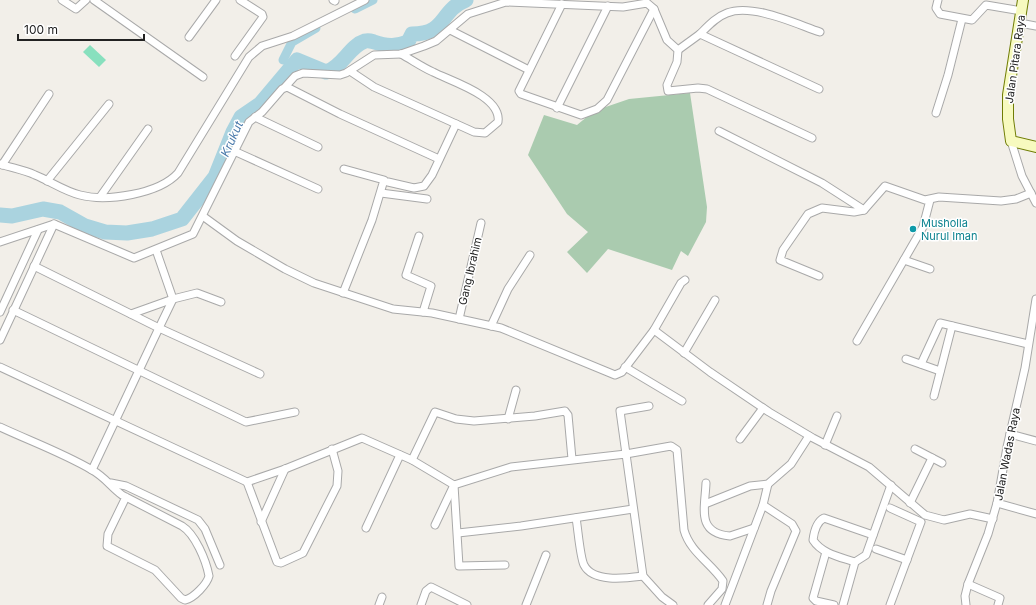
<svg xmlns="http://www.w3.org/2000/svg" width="1036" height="605" font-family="Inter,sans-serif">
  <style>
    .cemetery { fill: #aacbaf }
    .pitch { fill: #88e0be }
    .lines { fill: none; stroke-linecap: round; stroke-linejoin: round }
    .canal { stroke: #aad3df; stroke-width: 9 }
    .river { stroke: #aad3df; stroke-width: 15 }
    .minor-casing { stroke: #a9a9a9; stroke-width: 9 }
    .secondary-casing { stroke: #707d05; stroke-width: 12 }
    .minor { stroke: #fff; stroke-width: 7 }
    .secondary { stroke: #f7fabf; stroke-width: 10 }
    .culture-dot { fill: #0f9aa8; stroke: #fff; stroke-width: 1.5 }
    .labels { text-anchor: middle; stroke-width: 3; stroke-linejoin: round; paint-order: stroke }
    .street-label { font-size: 11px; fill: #222; stroke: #fff }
    .culture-label { font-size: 11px; fill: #0d838f; stroke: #fff; text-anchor: start }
    .water-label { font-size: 12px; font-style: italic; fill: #4a7aab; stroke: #fff }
  </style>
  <rect width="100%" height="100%" fill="#f2efe9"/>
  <!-- cemetery -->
  <path class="cemetery" d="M690 93 707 207 706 222 688 256 681 251 672 270 608 249 587 273 567 252 588 232 567 214 528 155 544 115 577 125 594 111 629 99Z"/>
  <!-- pitch -->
  <path class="pitch" d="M90 45 106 60 99 67 83 52Z"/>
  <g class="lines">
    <!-- canal -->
    <g class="canal">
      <path d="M355 9 373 0"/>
      <path d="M283 60 292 42 316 28"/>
    </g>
    <!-- river -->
    <path class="river" d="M0 215 12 216 43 209 60 212 85 226 105 232 127 233 152 229 182 219 215 177 233 132 241 117 260 104 297 60 326 72C343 67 349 46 365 41 369 40 371 41 374 42 386 46 396 47 408 42L412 34C447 34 439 11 466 0"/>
    <defs>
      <g id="minor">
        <path d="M62 0 76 9 86 0"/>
        <path d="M94 0 203 77"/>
        <path d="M333 0 335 1"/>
        <path d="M938 0 936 8 940 14 972 20 986 5 1022 11"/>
        <path d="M562 4 519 91 521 94 581 115 597 109 607 100 654 9"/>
        <path d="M1020 23 1036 26"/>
        <path d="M450 30 529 70"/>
        <path d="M700 34C708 26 716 17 727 13 752 3 796 24 820 32"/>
        <path d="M189 37 216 0"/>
        <path d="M678 50 700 34 819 89"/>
        <path d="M235 56 263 17 262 14 240 0"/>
        <path d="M350 71 374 87 474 132 485 133 498 122C502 96 450 81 433 72 422 67 412 60 401 54"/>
        <path d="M285 87 295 76 303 73 340 75 346 73 374 55 401 54 424 46 436 41 468 14 506 2 623 7 647 3 654 9 667 40 678 50 677 62 667 85 668 91 698 88 707 89 812 138"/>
        <path d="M557 108 608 6"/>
        <path d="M936 113 948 75 962 19"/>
        <path d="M255 117 318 147"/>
        <path d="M719 131 822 183 864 210"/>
        <path d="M1011 141 1022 176 1036 203"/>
        <path d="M234 151 318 189"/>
        <path d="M0 164C12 168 24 170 35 175 50 181 64 191 80 195 107 202 159 194 178 173L249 57 262 46 293 36 365 0"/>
        <path d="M2 165 49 94"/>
        <path d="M47 181 109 104"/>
        <path d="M388 182 414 188 424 186 432 175 456 124"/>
        <path d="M381 193 427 199"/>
        <path d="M100 197 148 129"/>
        <path d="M204 217 237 241 285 269 314 283 393 309 432 313 501 328 615 375 622 372 654 330 681 283 685 280"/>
        <path d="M419 236 406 275 431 286 423 312"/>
        <path d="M0 242 54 224 134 258 193 234 249 122 262 112 282 89 287 87 340 114 439 159"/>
        <path d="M156 250 173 299 159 328 260 374"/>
        <path d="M904 260 930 269"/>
        <path d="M34 266 159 328 92 470"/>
        <path d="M819 276 780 260 783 250 808 214 822 208 854 212 864 210 885 186 925 200 939 197 1001 201 1016 199 1031 193"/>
        <path d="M343 293 372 220 384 180 344 169"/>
        <path d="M13 310 246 422 295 412"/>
        <path d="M0 312 38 230"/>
        <path d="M131 314 173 299 197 293 221 302"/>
        <path d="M459 319 481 223"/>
        <path d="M491 326 508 289 530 255"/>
        <path d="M654 330 710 372 769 412 813 438 869 467 925 515 944 520 970 514 993 519"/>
        <path d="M0 340 54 224"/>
        <path d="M857 341 923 227 930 200"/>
        <path d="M684 353 715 300"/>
        <path d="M906 359 940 371"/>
        <path d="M921 364 940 323 1028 344"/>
        <path d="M0 367 247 482 285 469 362 438 412 460 454 485 511 467 626 454 643 576 662 597 673 605"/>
        <path d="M625 367 682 401"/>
        <path d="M934 396 952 326"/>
        <path d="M649 406 620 411 626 454 671 446 677 450 684 530C690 552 711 563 723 581L722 589 708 605"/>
        <path d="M508 419 516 390"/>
        <path d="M0 427C30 441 63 453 92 470 105 477 111 487 122 495L182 526C195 534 206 560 209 576 207 584 194 598 185 600L181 598 155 570 107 546 108 534 126 497"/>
        <path d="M1010 434 1036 441"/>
        <path d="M740 439 763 408"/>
        <path d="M825 445 837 416"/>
        <path d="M915 449 942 463"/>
        <path d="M412 460 435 412 456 419 474 421 535 416 565 411 568 415 572 459"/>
        <path d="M247 482 277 562 281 563 303 553 337 486 338 471 332 449"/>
        <path d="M111 483 126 486 198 520 205 529 220 565"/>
        <path d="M706 483C705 508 696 533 730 536L754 528"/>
        <path d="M454 485 459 566 505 565"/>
        <path d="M910 503 932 458"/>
        <path d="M997 503 1036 514"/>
        <path d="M705 504 750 486 768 484 791 464 809 436"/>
        <path d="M763 505 768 484"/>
        <path d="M890 508 921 522 890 605"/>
        <path d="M576 518C578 529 580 557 584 565 593 583 627 578 643 576"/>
        <path d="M261 522 285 469"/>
        <path d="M435 525 454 485"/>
        <path d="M366 528 400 455"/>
        <path d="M458 533 521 526 633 509"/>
        <path d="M876 549 907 560"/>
        <path d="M826 552 813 598 816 601 834 605"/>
        <path d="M855 562C840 557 822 554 813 540 814 532 816 522 824 518L873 535"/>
        <path d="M968 584 1000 598 998 605"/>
        <path d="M379 605 382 597"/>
        <path d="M421 605 426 591 431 587 467 605"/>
        <path d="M526 605 546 555"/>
        <path d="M725 605 763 505 792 524 796 531 771 591 767 605"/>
        <path d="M843 605 855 562 866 555 891 485"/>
        <path d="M966 605 965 596 968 584 988 534 997 503 1007 447 1025 368 1036 299"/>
      </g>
      <path id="secondary" d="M1023 0 1008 95V119L1011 141 1036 147"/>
    </defs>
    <!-- minor casing -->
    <use href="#minor" class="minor-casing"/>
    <!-- secondary casing -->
    <use href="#secondary" class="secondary-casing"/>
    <!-- minor -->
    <use href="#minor" class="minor"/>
    <!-- secondary -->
    <use href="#secondary" class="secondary"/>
  </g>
  <!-- markers -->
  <circle class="culture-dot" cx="913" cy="229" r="4"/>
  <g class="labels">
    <!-- street labels -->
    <g class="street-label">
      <text transform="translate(1015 59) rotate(-82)" y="4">Jalan Pitara Raya</text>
      <text transform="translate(470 271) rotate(-77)" y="4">Gang Ibrahim</text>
      <text transform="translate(1007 454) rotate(-79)" y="4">Jalan Wadas Raya</text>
    </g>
    <!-- culture labels -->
    <g class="culture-label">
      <text x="921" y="227">Musholla<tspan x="921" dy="13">Nurul Iman</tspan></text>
    </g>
    <!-- water labels -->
    <g class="water-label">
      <text transform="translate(232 139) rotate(-66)" y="4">Krukut</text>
    </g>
  </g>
  <!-- scale -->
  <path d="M18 34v6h126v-6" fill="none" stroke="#222222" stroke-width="2"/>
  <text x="24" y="34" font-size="12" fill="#222222" stroke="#ffffff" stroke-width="3" paint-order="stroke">100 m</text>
</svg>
